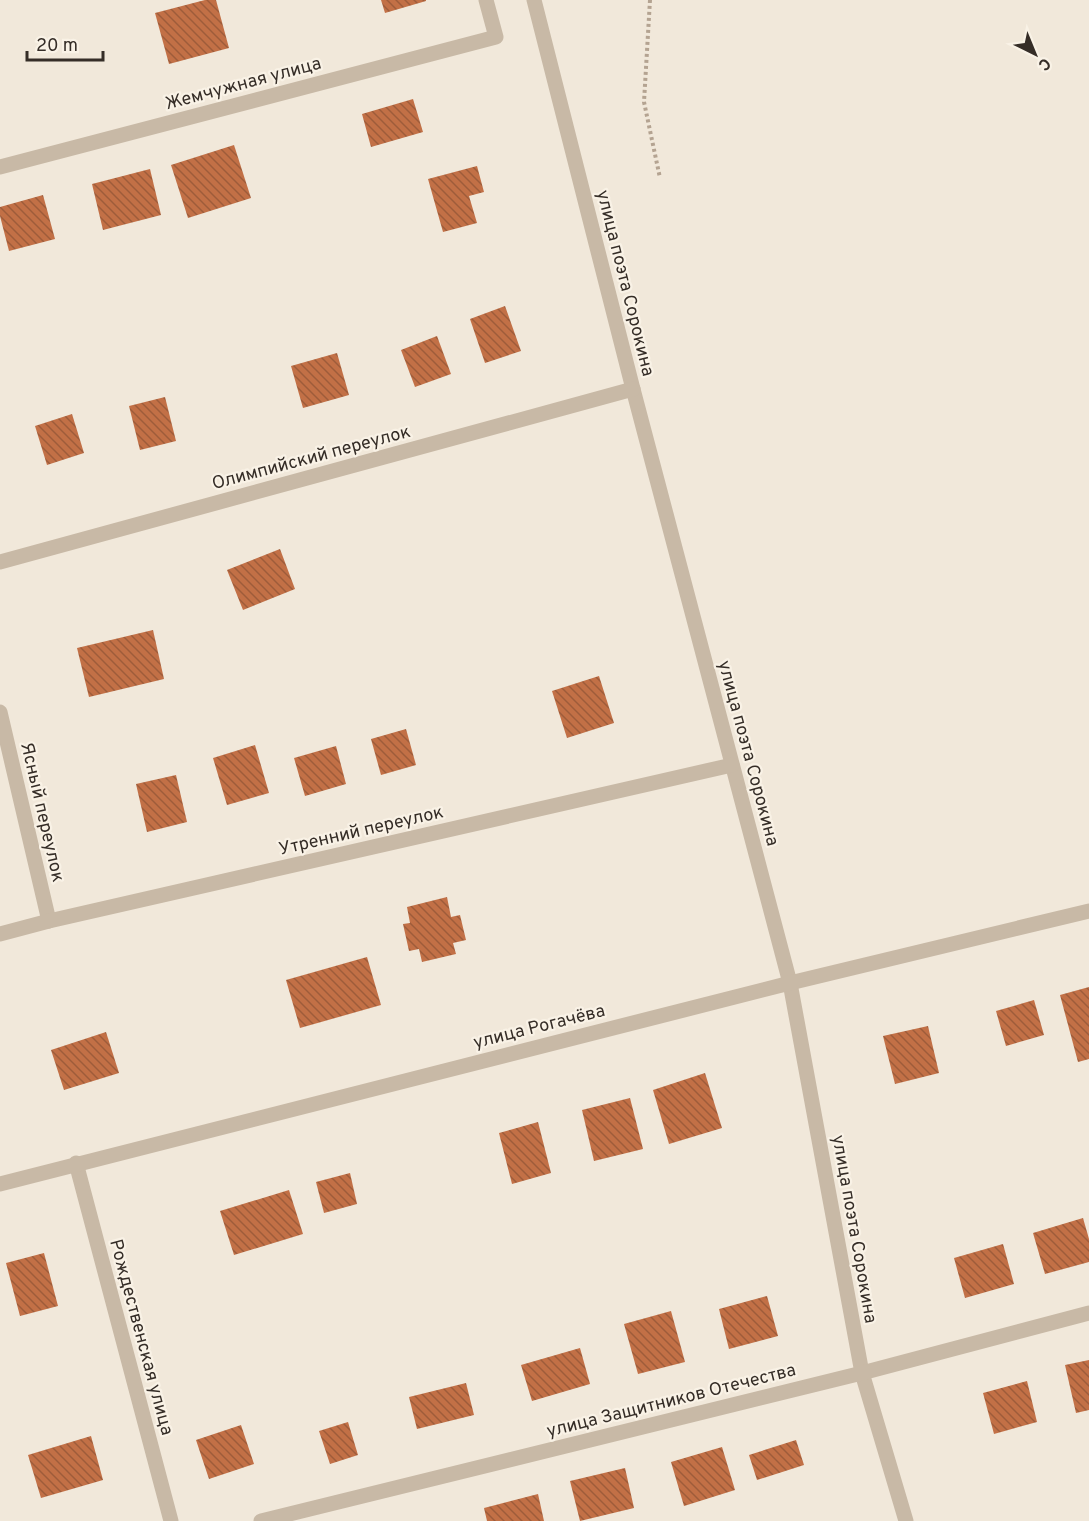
<svg xmlns="http://www.w3.org/2000/svg" width="1089" height="1521" font-family="Overpass,sans-serif">
  <style>
    .building { fill: url(#building-back-hatch) }
    .lines { fill: none; stroke-linecap: round; stroke-linejoin: round }
    .path { stroke: #b4a391; stroke-width: 4; stroke-dasharray: 3 3; stroke-linecap: butt }
    .minor { stroke: #c8b9a6; stroke-width: 15 }
    .labels { text-anchor: middle; stroke-width: 4.5; stroke-linejoin: round; paint-order: stroke }
    .street-label { font-size: 18px; fill: #352d27; stroke: #f9f2e6 }
  </style>
  <defs>
    <pattern id="building-back-hatch" width="6" height="6" patternUnits="userSpaceOnUse" patternTransform="scale(1.5)"><rect width="6" height="6" fill="#c27046"/><path d="M-1 5l2 2M0 0l6 6M5-1l2 2" fill="none" stroke="#9e5c3a"/></pattern>
  </defs>
  <rect width="100%" height="100%" fill="#f1e8da"/>
  <!-- building -->
  <g class="building">
    <path d="M205 0H216L229 48 169 64 155 13Z"/>
    <path d="M381 0H426V1L385 13Z"/>
    <path d="M413 99 423 132 371 147 362 114Z"/>
    <path d="M234 145 251 198 188 218 171 165Z"/>
    <path d="M477 166 484 192 469 196 477 223 443 232 428 179Z"/>
    <path d="M150 169 161 215 103 230 92 184Z"/>
    <path d="M43 195 55 239 9 251 0 216V207Z"/>
    <path d="M505 306 521 351 485 363 470 319Z"/>
    <path d="M437 336 451 374 415 387 401 350Z"/>
    <path d="M337 353 349 395 303 408 291 366Z"/>
    <path d="M165 397 176 441 140 450 129 406Z"/>
    <path d="M72 414 84 453 47 465 35 426Z"/>
    <path d="M280 549 295 589 243 610 227 570Z"/>
    <path d="M153 630 164 679 89 697 77 648Z"/>
    <path d="M599 676 614 723 567 738 552 691Z"/>
    <path d="M406 729 416 765 381 775 371 739Z"/>
    <path d="M255 745 269 793 227 805 213 758Z"/>
    <path d="M336 746 346 784 305 796 294 758Z"/>
    <path d="M176 775 187 822 147 832 136 784Z"/>
    <path d="M447 897 451 917 460 915 466 940 453 943 456 954 422 962 419 949 409 951 403 924 410 923 407 907Z"/>
    <path d="M367 957 381 1005 300 1028 286 980Z"/>
    <path d="M1089 987V1059L1078 1062 1060 995Z"/>
    <path d="M1034 1000 1044 1035 1006 1046 996 1011Z"/>
    <path d="M928 1026 939 1073 895 1084 883 1036Z"/>
    <path d="M106 1032 119 1073 64 1090 51 1050Z"/>
    <path d="M705 1073 722 1128 669 1144 653 1090Z"/>
    <path d="M630 1098 643 1149 594 1161 582 1110Z"/>
    <path d="M538 1122 551 1173 512 1184 499 1133Z"/>
    <path d="M350 1173 357 1204 324 1213 316 1182Z"/>
    <path d="M289 1190 303 1234 234 1255 220 1211Z"/>
    <path d="M1083 1218 1089 1239V1262L1045 1274 1033 1233Z"/>
    <path d="M1003 1244 1014 1284 965 1298 954 1258Z"/>
    <path d="M44 1253 58 1306 20 1316 6 1263Z"/>
    <path d="M767 1296 778 1336 729 1349 719 1309Z"/>
    <path d="M671 1311 685 1362 638 1374 624 1324Z"/>
    <path d="M580 1348 590 1384 532 1401 521 1365Z"/>
    <path d="M1089 1360V1410L1076 1413 1065 1365Z"/>
    <path d="M1027 1381 1037 1422 994 1434 983 1393Z"/>
    <path d="M466 1383 474 1415 417 1429 409 1397Z"/>
    <path d="M348 1422 358 1455 330 1464 319 1431Z"/>
    <path d="M241 1425 254 1464 209 1479 196 1440Z"/>
    <path d="M91 1436 103 1480 41 1498 28 1455Z"/>
    <path d="M796 1440 804 1465 757 1480 749 1455Z"/>
    <path d="M722 1447 735 1490 684 1506 671 1462Z"/>
    <path d="M625 1468 634 1508 580 1521 570 1481Z"/>
    <path d="M538 1494 544 1521H487L484 1508Z"/>
  </g>
  <g class="lines">
    <!-- path -->
    <path class="path" d="M650 0 644 102 660 178"/>
    <!-- minor -->
    <g class="minor">
      <path d="M534 0 633 389 790 983 862 1373 906 1521"/>
      <path d="M0 167 496 37 486 0"/>
      <path d="M0 562 633 389"/>
      <path d="M0 712 49 921"/>
      <path d="M0 934 49 921 732 765"/>
      <path d="M76 1163 171 1521"/>
      <path d="M0 1184 790 983 1089 911"/>
      <path d="M261 1521 862 1373 1089 1313"/>
    </g>
  </g>
  <g class="labels">
    <!-- street labels -->
    <g class="street-label">
      <text transform="translate(243 83) rotate(-15)" y="6">Жемчужная улица</text>
      <text transform="translate(626 283) rotate(76)" y="6">улица поэта Сорокина</text>
      <text transform="translate(311 457) rotate(-15)" y="6">Олимпийский переулок</text>
      <text transform="translate(749 753) rotate(75)" y="6">улица поэта Сорокина</text>
      <text transform="translate(43 812) rotate(77)" y="6">Ясный переулок</text>
      <text transform="translate(361 830) rotate(-13)" y="6">Утренний переулок</text>
      <text transform="translate(539 1026) rotate(-14)" y="6">улица Рогачёва</text>
      <text transform="translate(855 1229) rotate(80)" y="6">улица поэта Сорокина</text>
      <text transform="translate(142 1337) rotate(75)" y="6">Рождественская улица</text>
      <text transform="translate(671 1400) rotate(-14)" y="6">улица Защитников Отечества</text>
    </g>
  </g>
  <!-- north arrow -->
  <g transform="translate(1035 54) rotate(137)" stroke="#f9f2e6" stroke-width="4.5" paint-order="stroke">
  <path d="M0-4.5L10 22L0 15L-10 22Z" fill="#352d27"/>
  <text y="-9" font-size="16" font-weight="bold" text-anchor="middle" fill="#352d27">С</text>
  </g>
  <!-- scale -->
  <path d="M27 51v9h76v-9" fill="none" stroke="#352d27" stroke-width="3"/>
  <text x="36" y="51" font-size="18" fill="#352d27" stroke="#f9f2e6" stroke-width="4.5" paint-order="stroke">20 m</text>
</svg>
